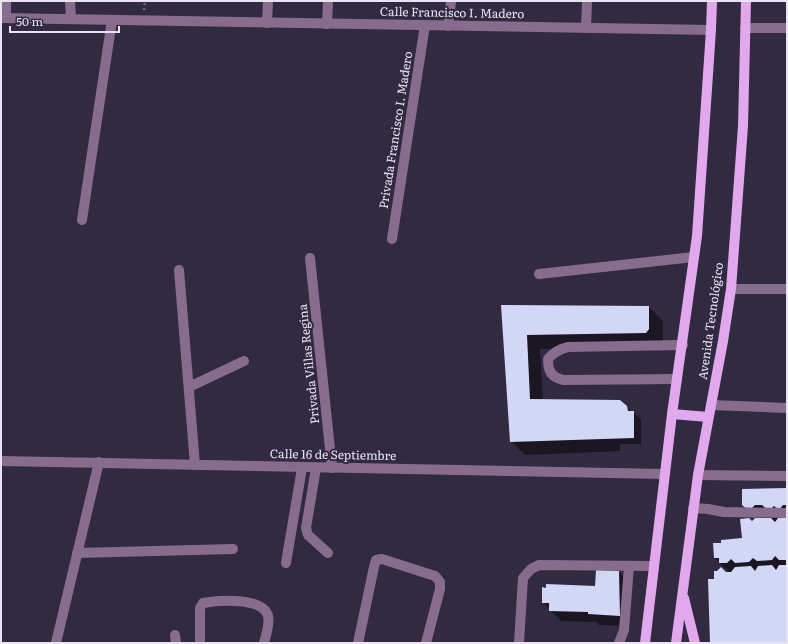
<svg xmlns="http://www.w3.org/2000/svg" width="788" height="644" font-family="Literata,serif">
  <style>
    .shadow { fill: #0007 }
    .building { fill: #d1d7f5 }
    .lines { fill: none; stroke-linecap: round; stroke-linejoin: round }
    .path { stroke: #6b6579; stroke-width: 2.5; stroke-dasharray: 2 3; stroke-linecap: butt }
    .minor { stroke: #886c8e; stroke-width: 10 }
    .major { stroke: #e2a8ee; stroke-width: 10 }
    .labels { text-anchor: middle; stroke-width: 4; stroke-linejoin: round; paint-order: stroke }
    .street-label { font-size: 12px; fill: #e8e4f3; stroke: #312a41 }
  </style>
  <rect width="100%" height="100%" fill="#312a41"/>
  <!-- shadow -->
  <g class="shadow">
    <path d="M502 306 649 307 663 321V343L660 347 540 349 543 400 619 401 641 419V444H620V451L525 455 511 441Z"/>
    <path d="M787 489V643H711L715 580 726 573H730L715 558 722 544 743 539 752 523 757 518 743 504Z"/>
    <path d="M619 572 629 583 630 626 599 625 596 622 561 621 543 602 596 587Z"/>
  </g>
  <!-- building -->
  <g class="building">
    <path d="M501 305 649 306V329L646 333 527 335 530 399 620 400 627 406 628 411H634V438L510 442Z"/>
    <path d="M787 488V505H783L779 510 774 506 769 511 762 505H755L749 511 742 505V489Z"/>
    <path d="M787 517V560H779L775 556 772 560 757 561 753 558 749 562 735 563 731 559 727 563H719V558H714L713 543H721V540L742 538 740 519 749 518 752 521 755 518H771L775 522 778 518Z"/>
    <path d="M772 565 776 570 779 565H787V643H710L708 579H714V571H717L721 567 726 572H731L735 567 751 566 755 571 758 566Z"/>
    <path d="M596 570 619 571 620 616 588 614V612L549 611V603H542V587L546 588V584L595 586Z"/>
  </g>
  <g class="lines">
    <!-- path -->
    <path class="path" d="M144 10 145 1"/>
    <!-- minor -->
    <g class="minor">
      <path d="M6 1V18"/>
      <path d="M70 1 71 19"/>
      <path d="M1 18 711 30"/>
      <path d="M267 23 268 1"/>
      <path d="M327 24 328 1"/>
      <path d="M448 26 451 2"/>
      <path d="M586 28 587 1"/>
      <path d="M745 28H787"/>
      <path d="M82 220 112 20"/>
      <path d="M392 239 425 25"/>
      <path d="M310 258 332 468"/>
      <path d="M179 270 195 465"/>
      <path d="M539 274 694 257"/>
      <path d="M731 289H787"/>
      <path d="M677 379 563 380C551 377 548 371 548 359 554 352 559 349 568 347L683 345"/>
      <path d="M189 387 244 361"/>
      <path d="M711 405 787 408"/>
      <path d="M1 461 665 474"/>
      <path d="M316 468 306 528 308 535 328 553"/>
      <path d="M698 475 787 476"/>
      <path d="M693 508 708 509 724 512 787 513"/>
      <path d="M77 553 233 549"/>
      <path d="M286 563 302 468"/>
      <path d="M175 635 176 643"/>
      <path d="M56 643 99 462"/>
      <path d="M200 643V608L203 603C219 600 263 597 268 616 270 623 266 636 264 643"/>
      <path d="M358 643 374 567 376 560 382 559 435 576 440 582V589L426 643"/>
      <path d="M519 643 523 578 531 569 539 565 654 566"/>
      <path d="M619 643 624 630 629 566"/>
    </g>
    <!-- major -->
    <g class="major">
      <path d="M672 414 708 417"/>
      <path d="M684 598 695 643"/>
      <path d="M645 643 672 414 697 236 711 30 712 1"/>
      <path d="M676 643 698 475 723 341 731 289 743 126 746 1"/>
    </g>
  </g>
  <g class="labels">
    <!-- street labels -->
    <g class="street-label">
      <text transform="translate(452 13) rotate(1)" y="4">Calle Francisco I. Madero</text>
      <text transform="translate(396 130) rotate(-81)" y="4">Privada Francisco I. Madero</text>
      <text transform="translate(711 321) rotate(-82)" y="4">Avenida Tecnológico</text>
      <text transform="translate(309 364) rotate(-96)" y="4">Privada Villas Regina</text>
      <text transform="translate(333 455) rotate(1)" y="4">Calle 16 de Septiembre</text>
    </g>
  </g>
  <!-- border -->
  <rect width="788" height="644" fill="none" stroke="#e8e4f3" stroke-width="4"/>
  <!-- scale -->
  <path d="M10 26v6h109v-6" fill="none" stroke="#e8e4f3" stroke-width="2"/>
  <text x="16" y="26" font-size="12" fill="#e8e4f3" stroke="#312a41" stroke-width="3" paint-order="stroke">50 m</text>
</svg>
